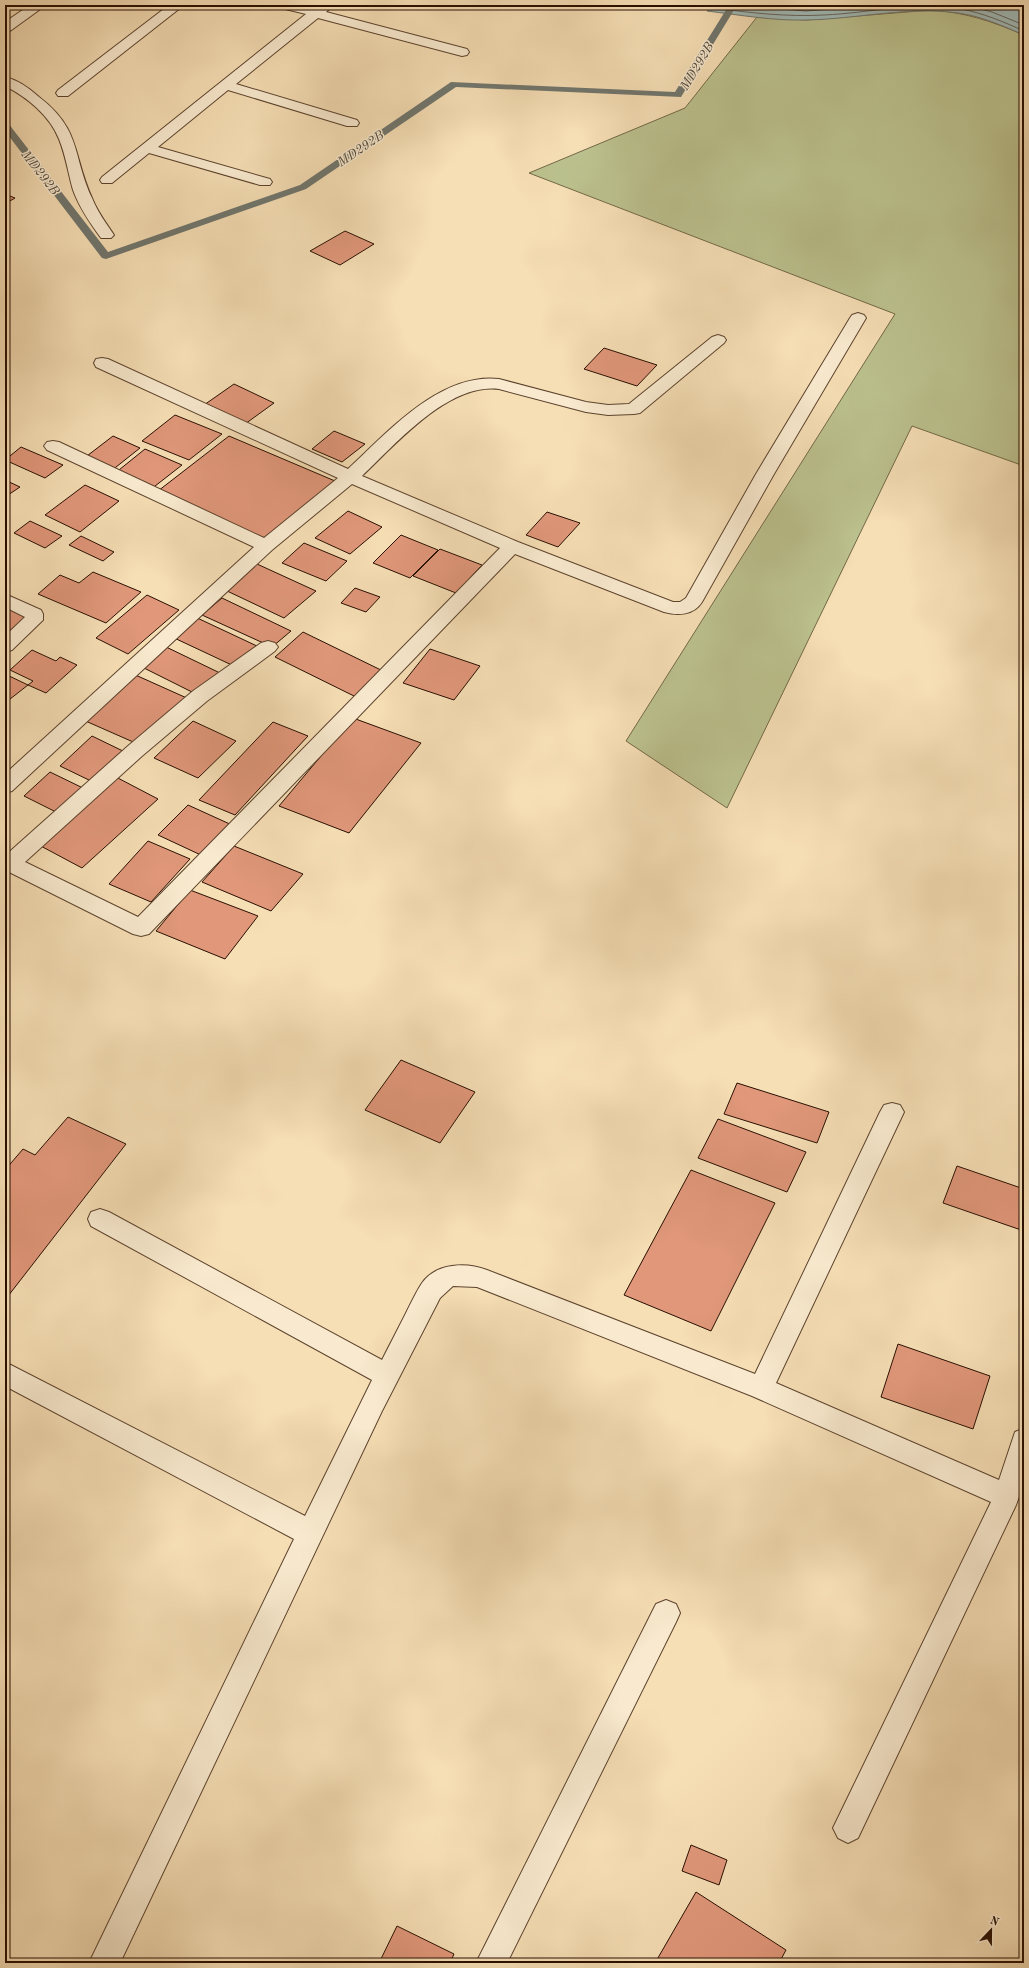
<svg xmlns="http://www.w3.org/2000/svg" width="1029" height="1968" font-family="'Old Standard TT',serif">
  <style>
    .green { fill: #bbc18e; stroke: #726847 }
    .water { fill: #a0bab7; stroke: #70766e }
    .lines { fill: none; stroke-linecap: round; stroke-linejoin: round }
    .shore { stroke: #64645c; stroke-width: 1 }
    .stream { fill: #70766e; fill-rule: evenodd }
    .building { fill: #e0977a; stroke: #280f00 }
    .minor-casing { stroke: #5c432d; stroke-width: 2 }
    .minor { fill: #f9eacf; fill-rule: evenodd }
    .labels { text-anchor: middle; stroke-width: 3; stroke-linejoin: round; paint-order: stroke }
    .far-water-label { font-size: 13px; font-style: italic; fill: #524b40; stroke: #f9eacf }
  </style>
  <rect width="100%" height="100%" fill="#f6deb5"/>
  <filter id="stains"><feTurbulence type="fractalNoise" baseFrequency=".005" numOctaves="4"/><feColorMatrix values="0 0 0 0 .2 0 0 0 0 .09 0 0 0 0 .02 0 0 0 .5 -.17"/></filter>
  <radialGradient id="worn" r=".72"><stop offset=".6" stop-color="#630" stop-opacity="0"/><stop offset="1" stop-color="#630" stop-opacity=".3"/></radialGradient>
  <!-- green -->
  <path class="green" d="M932 10C968 13 991 21 1024 35V466L912 426 727 808 626 741 895 314 529 173 685 108 757 17 806 20Z"/>
  <!-- water -->
  <path class="water" d="M709 5H1024V35C1003 26 981 16 958 13 908 6 857 19 807 20 774 21 740 15 707 11L710 7Z"/>
  <g class="lines">
    <!-- shore -->
    <g class="shore">
      <path d="M713 5 715 8C751 13 787 17 824 15 870 13 915 1 961 9 983 13 1004 22 1024 31"/>
      <path d="M730 5 806 11 883 5"/>
      <path d="M966 5 992 12 1024 25"/>
    </g>
    <!-- stream -->
    <path class="stream" d="M729 5H737L681 97 456 87 306 189 106 259 102 258 5 131V122L8 123 108 252 300 185 451 82 675 92Z"/>
  </g>
  <!-- building -->
  <g class="building">
    <path d="M5 194 15 198 5 204Z"/>
    <path d="M345 231 374 244 340 265 310 251Z"/>
    <path d="M604 348 657 365 637 386 584 369Z"/>
    <path d="M234 384 274 403 245 424 204 405Z"/>
    <path d="M175 415 222 434 189 460 142 441Z"/>
    <path d="M334 431 365 444 342 462 312 449Z"/>
    <path d="M113 436 140 448 111 471 83 459Z"/>
    <path d="M229 436 335 481 265 539 158 491Z"/>
    <path d="M21 447 63 465 45 478 5 460Z"/>
    <path d="M145 449 182 465 150 490 114 474Z"/>
    <path d="M5 480 20 487 5 497Z"/>
    <path d="M85 485 119 501 80 532 45 515Z"/>
    <path d="M348 511 382 527 350 554 315 538Z"/>
    <path d="M547 512 580 523 558 547 526 535Z"/>
    <path d="M30 521 62 536 45 548 14 533Z"/>
    <path d="M401 535 438 550 410 578 373 563Z"/>
    <path d="M81 536 114 552 103 561 69 545Z"/>
    <path d="M304 543 347 561 326 581 282 563Z"/>
    <path d="M440 549 482 565 456 593 413 576Z"/>
    <path d="M257 564 316 591 284 618 225 590Z"/>
    <path d="M93 572 141 592 106 623 38 594 60 575 79 583Z"/>
    <path d="M355 588 380 597 366 612 341 603Z"/>
    <path d="M147 595 179 610 128 654 96 638Z"/>
    <path d="M222 598 291 631 272 647 202 615Z"/>
    <path d="M5 605 33 616 14 634 5 630Z"/>
    <path d="M193 616 259 647 236 667 170 636Z"/>
    <path d="M303 632 385 672 356 697 275 657Z"/>
    <path d="M162 645 220 673 196 694 138 665Z"/>
    <path d="M430 649 480 666 454 700 403 683Z"/>
    <path d="M32 650 56 661 60 657 77 665 46 693 28 685 33 681 10 670Z"/>
    <path d="M131 673 189 699 140 745 81 719Z"/>
    <path d="M5 674 28 685 5 703Z"/>
    <path d="M353 718 421 743 349 833 279 806Z"/>
    <path d="M193 721 236 741 198 778 154 758Z"/>
    <path d="M273 722 308 736 235 815 199 800Z"/>
    <path d="M92 736 125 752 93 782 60 766Z"/>
    <path d="M50 772 87 790 60 814 24 796Z"/>
    <path d="M114 776 158 799 82 868 37 844Z"/>
    <path d="M188 805 232 825 203 856 158 835Z"/>
    <path d="M148 841 190 859 151 902 109 884Z"/>
    <path d="M234 846 303 874 271 911 202 882Z"/>
    <path d="M190 890 258 916 225 959 156 931Z"/>
    <path d="M401 1060 475 1092 440 1143 365 1110Z"/>
    <path d="M737 1083 829 1112 817 1143 724 1114Z"/>
    <path d="M68 1117 126 1144 5 1300V1170L23 1149 35 1155Z"/>
    <path d="M718 1119 806 1152 787 1192 698 1158Z"/>
    <path d="M957 1166 1024 1189V1231L943 1203Z"/>
    <path d="M691 1170 775 1203 711 1331 624 1295Z"/>
    <path d="M898 1344 990 1376 973 1429 881 1397Z"/>
    <path d="M691 1845 727 1860 719 1885 682 1871Z"/>
    <path d="M696 1892 786 1950 779 1963H655Z"/>
    <path d="M397 1926 454 1954 450 1963H379Z"/>
  </g>
  <g class="lines">
    <defs>
      <g id="minor">
        <path d="M30 5H46L10 31 5 32V22Z"/>
        <path d="M169 5H184L68 96H58L56 93 58 90Z"/>
        <path d="M279 5H301L314 8 318 5H333L326 12 467 49 469 52 467 55 462 56 318 18 236 84 357 120 359 123 357 126H347L228 90 158 147 270 179 272 182 270 185H260L149 153 112 183H102L100 180 102 177 306 14 281 8Z"/>
        <path d="M5 77C18 80 29 88 39 97 82 130 72 155 92 198 97 211 106 223 114 235L111 238H101C90 223 79 207 73 190 68 173 66 156 59 139 50 116 27 97 5 86Z"/>
        <path d="M858 313 864 315 866 318 774 474 702 602C694 615 678 616 664 612L515 554 149 934 141 936 133 934 5 870V853L7 854 128 746 193 691 261 643 268 641 275 643 278 647 275 651 207 701 142 756 25 862 138 917 500 548 352 484 272 550 12 791 5 793V774L254 547 47 450 44 446 47 442 53 441 59 442 264 538 338 478 96 367 94 363 96 359 102 358 108 359 348 469C387 433 440 372 499 379L586 402 608 405 629 404 712 337 718 335 724 337 726 340 724 343 640 413 634 414 608 415 586 412 499 389C448 383 396 444 362 476L518 542 673 602H680L686 598 756 474 850 318 852 315Z"/>
        <path d="M5 594 41 610 43 614V620L12 650 5 652V636L25 617 5 607Z"/>
        <path d="M892 1103 900 1105 904 1112 776 1383 999 1480 1015 1432 1024 1428V1483L1016 1505 858 1838 848 1843 838 1838 833 1828 991 1502 752 1396 477 1287 453 1286 440 1298 382 1411 120 1963H89L294 1539 5 1386V1362L305 1516 372 1380 91 1226 88 1219 91 1212 100 1209 109 1212 382 1360C390 1344 398 1329 406 1313 411 1303 416 1292 422 1283 436 1263 466 1262 487 1270L755 1374 880 1112 884 1105Z"/>
        <path d="M666 1600 676 1604 680 1613 676 1622 507 1963H476L656 1604Z"/>
      </g>
    </defs>
    <!-- minor casing -->
    <use href="#minor" class="minor-casing"/>
    <!-- minor -->
    <use href="#minor" class="minor"/>
  </g>
  <g class="labels">
    <!-- far-water labels -->
    <g class="far-water-label">
      <text transform="translate(696 66) rotate(-59)" y="5">MD292B</text>
      <text transform="translate(360 148) rotate(-34)" y="5">MD292B</text>
      <text transform="translate(41 172) rotate(52)" y="5">MD292B</text>
    </g>
  </g>
  <!-- margin -->
  <rect width="1029" height="1968" fill="none" stroke="#f6deb5" stroke-width="20"/>
  <rect x="6" y="6" width="1017" height="1956" fill="none" stroke="#280f00" stroke-width="2"/>
  <rect x="10" y="10" width="1009" height="1948" fill="none" stroke="#280f00"/>
  <!-- north arrow -->
  <g transform="translate(991 1930) rotate(22)" stroke="#f9eacf" stroke-width="3" paint-order="stroke">
  <path d="M0-3L7 15L0 10L-7 15Z" fill="#280f00"/>
  <text y="-6" font-size="11" font-weight="bold" text-anchor="middle" fill="#280f00">N</text>
  </g>
  <rect width="100%" height="100%" filter="url(#stains)"/>
  <rect width="100%" height="100%" fill="url(#worn)"/>
</svg>
